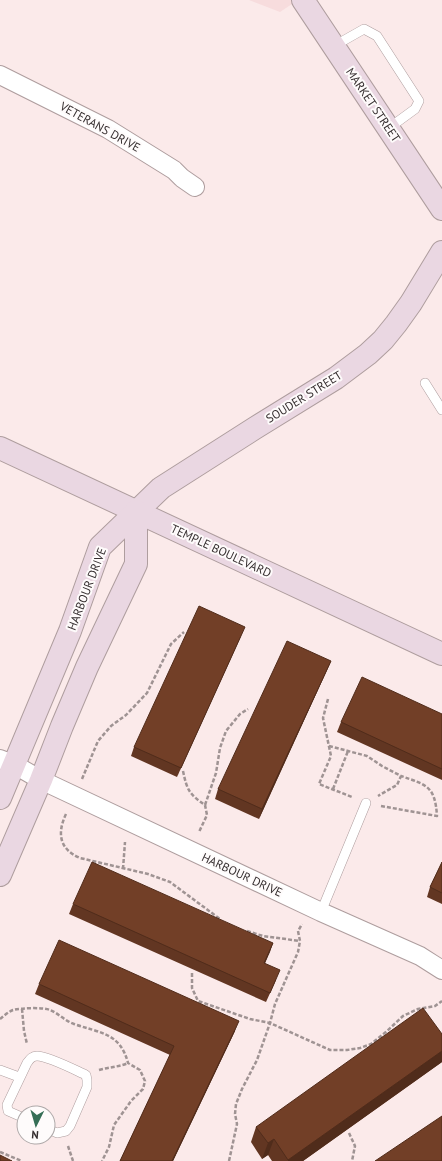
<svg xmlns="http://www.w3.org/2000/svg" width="442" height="1161" font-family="'PT Sans',sans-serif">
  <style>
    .built { fill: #f7dcdd }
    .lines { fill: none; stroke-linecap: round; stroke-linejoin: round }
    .lane-casing { stroke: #ae9d9e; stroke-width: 10 }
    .street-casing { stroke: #ae9d9e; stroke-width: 20 }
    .secondary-casing { stroke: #ae9d9e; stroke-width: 24 }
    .path { stroke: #9f9393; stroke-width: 2.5; stroke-dasharray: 4 2; stroke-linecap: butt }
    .lane { stroke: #fff; stroke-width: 9 }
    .street { stroke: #fff; stroke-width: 18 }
    .secondary { stroke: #ead7e2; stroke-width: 22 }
    .wall { fill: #623622 }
    .shaded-wall { fill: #502c1b }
    .building { fill: #723f27; stroke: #502c1b }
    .labels { text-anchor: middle; stroke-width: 4; stroke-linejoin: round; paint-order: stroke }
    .street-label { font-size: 12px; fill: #352e2f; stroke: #fefbfb }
  </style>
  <rect width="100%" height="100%" fill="#fbeaea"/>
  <!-- built -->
  <path class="built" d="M249 0H298L280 12Z"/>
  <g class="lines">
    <defs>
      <g id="lane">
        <path d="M334 46 364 29 377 36 419 101 415 109 389 128"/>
        <path d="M425 383 442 410"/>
        <path d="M321 912 366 803"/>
        <path d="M0 1070 19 1077"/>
        <path d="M24 1118 8 1111 7 1105 27 1063C30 1059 32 1056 37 1056 48 1056 75 1070 86 1075L87 1080V1087L70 1126 66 1131 57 1133 48 1129"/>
      </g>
      <g id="street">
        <path d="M0 75 108 129 174 170 182 178 195 187"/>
        <path d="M0 759 15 765 41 780 321 912 420 956 442 970"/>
      </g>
      <g id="secondary">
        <path d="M303 0 442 209"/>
        <path d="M0 448 442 654"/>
        <path d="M0 798 70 631 100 547 161 488 255 428 336 378 368 354 383 340 396 324 411 303 442 252"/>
        <path d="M0 875 41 780 62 726 87 667 136 564V511"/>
      </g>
    </defs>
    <!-- lane casing -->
    <use href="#lane" class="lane-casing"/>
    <!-- street casing -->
    <use href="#street" class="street-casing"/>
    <!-- secondary casing -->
    <use href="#secondary" class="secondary-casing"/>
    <!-- path -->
    <g class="path">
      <path d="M328 699 323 718 331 756 319 784 352 797"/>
      <path d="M329 746 367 756 382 766 401 776 397 785 378 796"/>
      <path d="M183 771C187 790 189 794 205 805L207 815 199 832"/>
      <path d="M82 779 98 741 111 726 126 715 147 693 171 644 184 632"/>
      <path d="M333 789 348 751"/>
      <path d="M205 805 216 773 220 748 226 731 240 714 248 709"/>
      <path d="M381 806 437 816C435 786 427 785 401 776"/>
      <path d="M66 814C57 833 59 849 80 858L148 874 170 882 220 919"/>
      <path d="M123 869 125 842"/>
      <path d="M247 931 263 936 300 941"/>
      <path d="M192 973V988L198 1001 250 1019 270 1023 330 1050H347L360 1048 371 1044 387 1031 403 1016 418 1009 435 1006 442 1001"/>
      <path d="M22 1009 24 1031 27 1044"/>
      <path d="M0 1019C4 1016 8 1012 13 1010 21 1008 42 1007 50 1010 58 1013 65 1021 74 1024 99 1033 120 1032 128 1063L140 1070 145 1081 143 1089 131 1101 114 1125 109 1147 102 1161"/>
      <path d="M99 1070C109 1067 119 1067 128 1063"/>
      <path d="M349 1133 355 1146 352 1161"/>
      <path d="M68 1146 73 1161"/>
      <path d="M0 1152 22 1161"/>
      <path d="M229 1161 237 1124 235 1114 236 1104 242 1089 257 1060 270 1023 275 1004 298 952 300 941 298 931 302 924"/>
    </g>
    <!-- lane -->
    <use href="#lane" class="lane"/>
    <!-- street -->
    <use href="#street" class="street"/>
    <!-- secondary -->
    <use href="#secondary" class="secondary"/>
  </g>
  <!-- wall -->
  <g class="wall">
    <path d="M241 636 177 777 131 756 134 747Z"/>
    <path d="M331 661 327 670 259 819 215 799 218 789Z"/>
    <path d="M442 714V780L337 732 341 722Z"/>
    <path d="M442 862V904L427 897 430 887Z"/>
    <path d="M73 904 273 943 265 963 276 980 266 1002 69 914Z"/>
    <path d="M39 984 235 1031 173 1161H120L170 1055 35 994Z"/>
    <path d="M442 1034V1062L303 1161H272L268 1155 262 1159 251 1142 256 1127Z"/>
  </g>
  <!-- shaded-wall -->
  <g class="shaded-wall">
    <path d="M245 627 241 636 177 777 181 768Z"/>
    <path d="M331 661 327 670 259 819 262 809Z"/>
    <path d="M273 943 270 952 261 972 264 963Z"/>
    <path d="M239 1021 235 1031 173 1161H172Z"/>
    <path d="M442 1051V1062L303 1161H288V1160Z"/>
    <path d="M274 1139 268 1155 262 1159 268 1143Z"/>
  </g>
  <!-- building -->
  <g class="building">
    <path d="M199 606 245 627 181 768 134 747Z"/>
    <path d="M287 641 331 661 262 809 218 789Z"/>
    <path d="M362 677 442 714V769L341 722Z"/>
    <path d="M92 862 273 943 264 963 280 970 270 993 73 904Z"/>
    <path d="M442 862V893L430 887Z"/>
    <path d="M59 940 239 1021 172 1161H120L174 1046 39 984Z"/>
    <path d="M423 1008 442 1034V1051L288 1160 274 1139 268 1143 256 1127Z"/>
    <path d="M442 1116V1161H375Z"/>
    <path d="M0 1155 12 1161H0Z"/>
  </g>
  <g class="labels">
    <!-- street labels -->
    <g class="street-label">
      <text transform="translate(373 105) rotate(56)" y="4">MARKET STREET</text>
      <text transform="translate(100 127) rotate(29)" y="4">VETERANS DRIVE</text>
      <text transform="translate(304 397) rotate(-32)" y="4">SOUDER STREET</text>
      <text transform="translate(221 551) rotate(25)" y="4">TEMPLE BOULEVARD</text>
      <text transform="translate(87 589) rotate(-69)" y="4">HARBOUR DRIVE</text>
      <text transform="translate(242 875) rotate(25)" y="4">HARBOUR DRIVE</text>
    </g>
  </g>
  <!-- north arrow -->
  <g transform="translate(36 1125) rotate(185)"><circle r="19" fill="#fefbfb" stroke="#aea9a9"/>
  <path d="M0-3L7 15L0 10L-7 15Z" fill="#356e56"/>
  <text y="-6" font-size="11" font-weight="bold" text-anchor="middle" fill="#352e2f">N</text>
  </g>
</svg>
